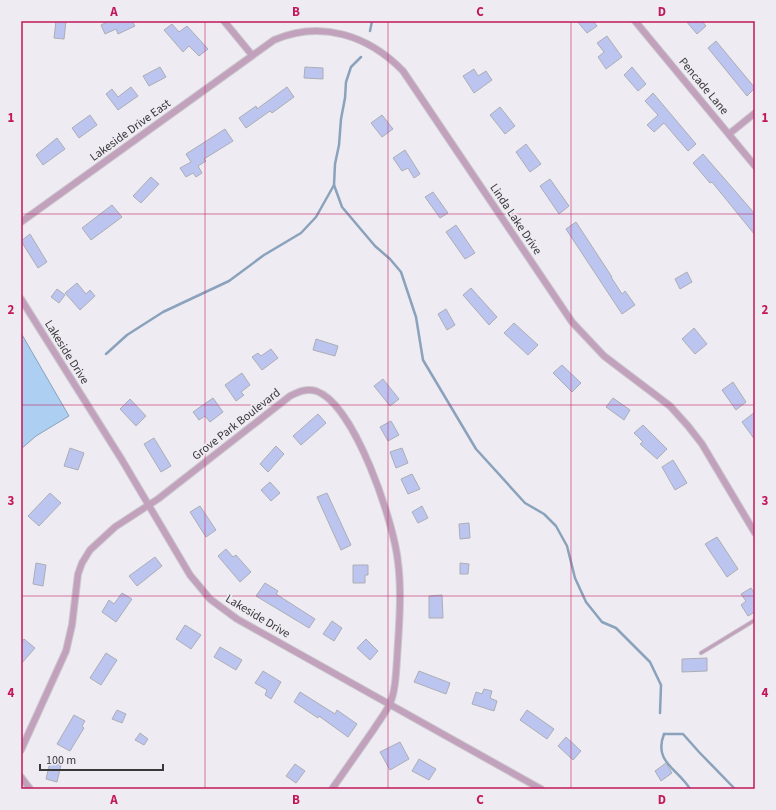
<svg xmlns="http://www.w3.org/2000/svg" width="776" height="810" font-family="'Source Sans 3',sans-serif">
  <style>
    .water { fill: #add0f2; stroke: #8aa2bb }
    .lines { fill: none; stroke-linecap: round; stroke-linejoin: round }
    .stream { stroke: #8aa2bb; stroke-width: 2.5 }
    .building { fill: #bcc5f0; stroke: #acaeb4 }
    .service-casing { stroke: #cac7cd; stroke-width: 4.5 }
    .minor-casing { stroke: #cac7cd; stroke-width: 8 }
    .service { stroke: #c2a1bc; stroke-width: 3 }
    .minor { stroke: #c2a1bc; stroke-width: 6 }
    .grid { fill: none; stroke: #c2185b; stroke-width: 1; stroke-opacity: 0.55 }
    .labels { text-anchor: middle; stroke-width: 3.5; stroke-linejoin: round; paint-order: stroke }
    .street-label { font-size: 12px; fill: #38373a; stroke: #eeebf2 }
    .neatline { fill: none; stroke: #c2185b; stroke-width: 1.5 }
    .grid-label { font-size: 13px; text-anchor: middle; font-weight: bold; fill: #c2185b }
  </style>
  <rect width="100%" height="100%" fill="#eeebf2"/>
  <!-- water -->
  <path class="water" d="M21 333 69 416 36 436 21 449Z"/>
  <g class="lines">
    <!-- stream -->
    <g class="stream">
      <path d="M370 31 372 21"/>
      <path d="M361 57 351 67 346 82 345 98 341 119 339 145 335 164 334 185 342 207 375 246 390 259 401 272 416 317 423 360 476 449 525 503 544 514 556 526 567 546 575 578 586 602 602 622 616 628 650 662 661 685 660 713"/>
      <path d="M106 354 127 335 163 312 229 281 264 255 301 233 316 217 334 185"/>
      <path d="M664 734H683L699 752 735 789"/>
      <path d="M664 734C653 762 678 769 690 789"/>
    </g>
  </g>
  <!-- building -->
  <g class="building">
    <path d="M56 21H66L64 39 54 38Z"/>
    <path d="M109 21H132L135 26 118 34 116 29 105 34 101 25Z"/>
    <path d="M577 21H593L597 26 587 33Z"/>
    <path d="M686 21H702L706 26 697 34Z"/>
    <path d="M172 24 179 32 187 26 208 49 199 56 189 46 183 52 164 30Z"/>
    <path d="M607 36 622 57 606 69 598 57 604 52 597 43Z"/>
    <path d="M716 41 755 88 747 96 708 48Z"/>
    <path d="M160 67 166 77 149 86 143 76Z"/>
    <path d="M305 67 323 68V79L304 78Z"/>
    <path d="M632 67 646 84 638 91 624 75Z"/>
    <path d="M474 69 478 76 486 71 492 80 474 93 463 76Z"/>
    <path d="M131 87 138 96 118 110 106 94 112 89 118 97Z"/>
    <path d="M287 87 294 97 272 113 270 111 246 128 239 118 256 106 257 109Z"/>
    <path d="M653 93 696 144 688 151 664 123 654 132 647 125 658 115 645 101Z"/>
    <path d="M500 107 515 126 505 134 490 115Z"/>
    <path d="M90 115 97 125 79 138 72 128Z"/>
    <path d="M382 115 393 129 382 137 371 123Z"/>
    <path d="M225 129 233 141 204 159 206 161 198 166 202 173 196 177 193 173 186 177 180 168 191 162 186 154Z"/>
    <path d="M57 138 65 149 43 165 36 155Z"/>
    <path d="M526 144 541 164 530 172 516 152Z"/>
    <path d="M405 150 420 174 414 178 408 168 402 171 393 158Z"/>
    <path d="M703 154 755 214V235L712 182 710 183 693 163Z"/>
    <path d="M151 177 159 184 141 203 133 196Z"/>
    <path d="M550 179 569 206 559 214 540 186Z"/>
    <path d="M433 192 448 213 440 218 425 197Z"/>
    <path d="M112 205 122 217 91 240 82 228Z"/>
    <path d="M576 222 612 277H611L622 294 625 291 635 305 622 314 566 229Z"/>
    <path d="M456 225 475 253 465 259 446 232Z"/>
    <path d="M30 234 47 262 38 268 21 241Z"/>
    <path d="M687 272 692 282 680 289 675 279Z"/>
    <path d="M77 283 86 294 90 290 95 296 80 310 65 293Z"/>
    <path d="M471 288 497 317 489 325 463 295Z"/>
    <path d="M57 289 65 295 59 303 51 297Z"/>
    <path d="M446 309 455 325 447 330 438 314Z"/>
    <path d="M514 323 538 345 528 355 504 333Z"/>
    <path d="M694 328 707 344 695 354 682 339Z"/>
    <path d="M316 339 338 346 335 356 313 350Z"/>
    <path d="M271 349 278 358 262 370 252 357 258 353 261 356Z"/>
    <path d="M562 365 581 383 572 392 553 373Z"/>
    <path d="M242 373 250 385 241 392 244 395 236 401 225 385Z"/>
    <path d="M383 379 399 399 390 406 374 386Z"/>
    <path d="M733 382 746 402 736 410 722 390Z"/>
    <path d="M213 398 223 412 210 422 205 416 199 420 193 412Z"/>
    <path d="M613 398 630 410 624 420 606 407Z"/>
    <path d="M130 399 146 416 136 426 120 409Z"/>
    <path d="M755 412V440L742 422Z"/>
    <path d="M318 414 326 423 301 445 293 436Z"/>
    <path d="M391 421 399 435 388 441 380 427Z"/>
    <path d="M643 425 667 449 657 459 640 444 643 442 634 433Z"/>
    <path d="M154 438 171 466 161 472 144 444Z"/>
    <path d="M276 446 284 454 268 472 260 464Z"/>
    <path d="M70 448 84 453 78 470 64 466Z"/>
    <path d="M402 448 408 463 396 468 390 452Z"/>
    <path d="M673 460 687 483 675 490 662 467Z"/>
    <path d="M412 474 420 489 408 494 401 479Z"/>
    <path d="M270 482 280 493 271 501 261 490Z"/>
    <path d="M50 493 61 503 39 526 28 516Z"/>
    <path d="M327 493 351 545 341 550 317 497Z"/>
    <path d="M200 506 216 530 206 537 190 512Z"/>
    <path d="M422 506 428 518 418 523 412 512Z"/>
    <path d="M469 523 470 538 460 539 459 524Z"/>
    <path d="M717 537 738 569 727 577 705 544Z"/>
    <path d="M226 549 233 557 236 555 251 572 240 582 218 556Z"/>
    <path d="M155 557 162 566 137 586 129 576Z"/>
    <path d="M36 563 46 565 43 586 33 584Z"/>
    <path d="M460 563 469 564 468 574H460Z"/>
    <path d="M353 565H368V575H365V583H353Z"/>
    <path d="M265 583 278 591 276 594 315 619 309 628 256 596Z"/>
    <path d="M751 588 755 594V612L748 616 741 605 746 601 741 594Z"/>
    <path d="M122 593 132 599 116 622 102 612 109 600 114 604Z"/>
    <path d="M442 595 443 618H429V596Z"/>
    <path d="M332 621 342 628 334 641 323 634Z"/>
    <path d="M185 625 201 635 191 649 176 639Z"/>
    <path d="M24 639 35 648 21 664V643Z"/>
    <path d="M366 639 378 651 370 660 357 648Z"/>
    <path d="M220 647 242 660 236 670 214 657Z"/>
    <path d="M106 653 117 660 101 685 90 678Z"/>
    <path d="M707 658V671L682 672V659Z"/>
    <path d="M263 671 281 682 271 699 265 695 267 690 255 683Z"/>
    <path d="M419 671 450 683 446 694 414 682Z"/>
    <path d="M484 689 492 691 490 698 497 701 494 711 472 704 476 692 482 694Z"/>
    <path d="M300 692 335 714 337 710 357 724 348 737 319 716 318 718 294 702Z"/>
    <path d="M117 710 126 714 122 723 112 719Z"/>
    <path d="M527 710 554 729 547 739 520 720Z"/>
    <path d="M74 715 85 721 82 726 84 728 70 751 57 744Z"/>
    <path d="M140 733 148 739 144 745 135 740Z"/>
    <path d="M566 737 581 751 573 760 558 746Z"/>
    <path d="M400 742 409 759 390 770 380 752Z"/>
    <path d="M419 759 436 769 429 780 412 771Z"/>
    <path d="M50 762 61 765 57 782 46 779Z"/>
    <path d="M666 763 672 773 661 781 655 771Z"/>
    <path d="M295 764 305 771 296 783 286 776Z"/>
  </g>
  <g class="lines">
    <defs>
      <path id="service" d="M701 653 755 620"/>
      <g id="minor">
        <path d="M224 21 252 55"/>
        <path d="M635 21 755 166"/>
        <path d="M729 134 755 113"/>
        <path d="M21 222 274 40C321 20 368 35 403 71L572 322 604 356 670 406 688 426 702 444 755 533"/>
        <path d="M21 299 122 460 190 575 210 599 237 619 541 789"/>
        <path d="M21 750 66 651 72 625 78 574 82 563 90 550 115 527 158 499 290 396C298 392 306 388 316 391 355 404 394 523 398 562 402 594 399 626 397 659 396 671 396 686 392 698 389 709 380 719 374 729 360 749 346 769 332 789"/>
        <path d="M21 777 30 789"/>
      </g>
    </defs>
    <!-- service casing -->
    <use href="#service" class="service-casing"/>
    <!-- minor casing -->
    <use href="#minor" class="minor-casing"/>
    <!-- service -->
    <use href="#service" class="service"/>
    <!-- minor -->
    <use href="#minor" class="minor"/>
  </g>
  <!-- grid -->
  <path class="grid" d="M205 21V789M388 21V789M571 21V789M21 214H755M21 405H755M21 596H755"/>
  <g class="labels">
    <!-- street labels -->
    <g class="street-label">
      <text transform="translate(704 86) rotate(50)" y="4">Pencade Lane</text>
      <text transform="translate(130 130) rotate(-36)" y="4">Lakeside Drive East</text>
      <text transform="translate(516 219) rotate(56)" y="4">Linda Lake Drive</text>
      <text transform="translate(67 352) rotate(58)" y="4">Lakeside Drive</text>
      <text transform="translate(236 424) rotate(-38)" y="4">Grove Park Boulevard</text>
      <text transform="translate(258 616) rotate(31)" y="4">Lakeside Drive</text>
    </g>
  </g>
  <!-- border -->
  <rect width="776" height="810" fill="none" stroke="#eeebf2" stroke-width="44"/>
  <!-- scale -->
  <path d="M40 764v6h123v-6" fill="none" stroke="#38373a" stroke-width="2"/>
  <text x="46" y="764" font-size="12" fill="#38373a" stroke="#eeebf2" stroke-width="3" paint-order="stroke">100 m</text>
  <rect x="22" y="22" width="732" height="766" class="neatline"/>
  <g class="grid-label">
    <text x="114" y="16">A</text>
    <text x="296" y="16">B</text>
    <text x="480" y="16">C</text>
    <text x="662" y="16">D</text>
    <text x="11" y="122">1</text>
    <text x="765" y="122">1</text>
    <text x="11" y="314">2</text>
    <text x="765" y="314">2</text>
    <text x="11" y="505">3</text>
    <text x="765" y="505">3</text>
    <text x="11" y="697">4</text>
    <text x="765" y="697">4</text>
    <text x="114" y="804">A</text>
    <text x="296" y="804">B</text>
    <text x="480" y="804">C</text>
    <text x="662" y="804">D</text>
  </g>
</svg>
